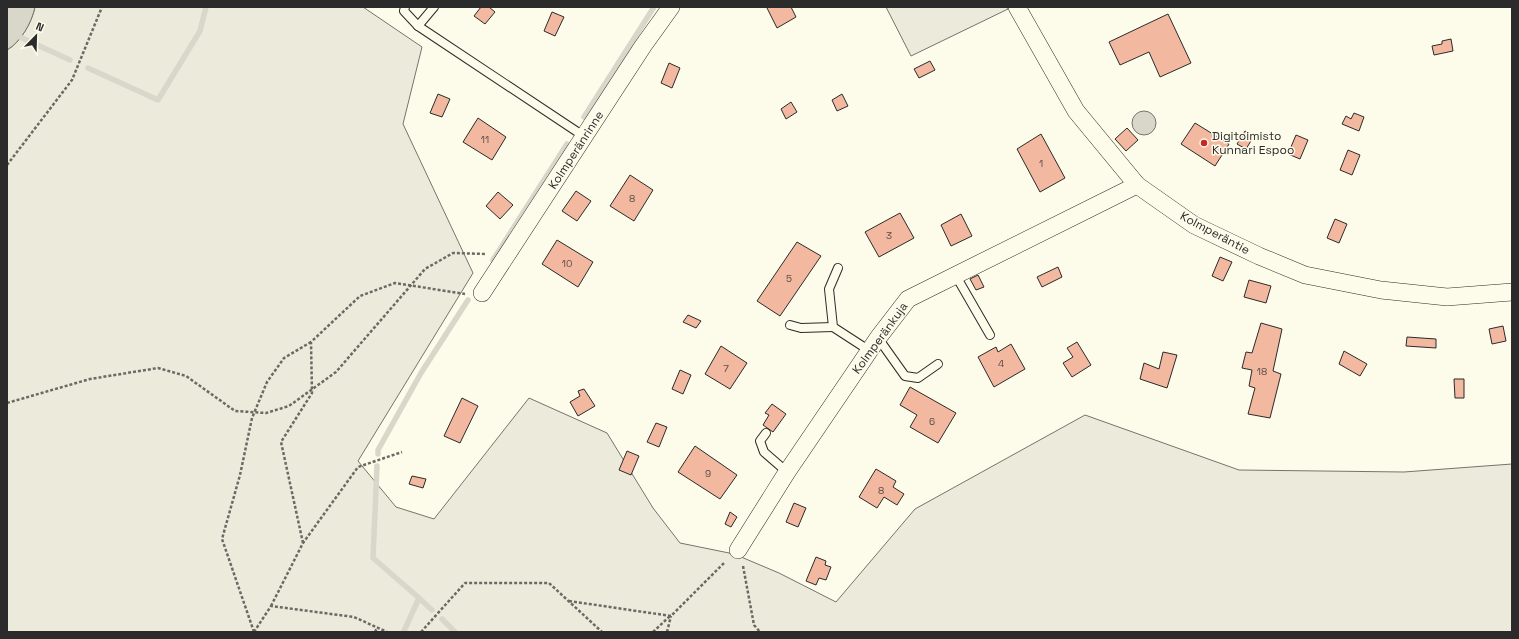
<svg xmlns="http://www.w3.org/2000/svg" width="1519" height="639" font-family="'Space Grotesk',sans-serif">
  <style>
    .green { fill: #ecebdb; stroke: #74746e }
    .water { fill: #d8d7c9; stroke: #74746e }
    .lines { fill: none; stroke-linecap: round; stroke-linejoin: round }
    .stream { stroke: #d8d7c9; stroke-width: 5.5 }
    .building { fill: #f2b8a0; stroke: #2b2b2b }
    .service-casing { stroke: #2b2b2b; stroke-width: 10 }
    .minor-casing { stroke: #2b2b2b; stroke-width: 18 }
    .path { stroke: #6a6964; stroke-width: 2.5; stroke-dasharray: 3 2; stroke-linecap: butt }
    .service { stroke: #fdfbea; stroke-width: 8 }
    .minor { stroke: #fdfbea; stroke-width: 17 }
    .poi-dot { fill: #c62828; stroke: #fdfbea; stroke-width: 1.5 }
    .labels { text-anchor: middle; stroke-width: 3; stroke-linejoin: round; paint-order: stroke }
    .number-label { font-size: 10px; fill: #5d4e48 }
    .poi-label { font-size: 12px; fill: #2b2b2b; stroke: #fdfbea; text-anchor: start }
    .street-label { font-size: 12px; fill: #2b2b2b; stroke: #fdfbea }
  </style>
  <rect width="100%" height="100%" fill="#fdfbea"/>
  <!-- green -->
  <g class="green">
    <path d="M35 7H363L422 47 403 124 473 273 358 461 396 507 434 519 529 398 607 433 653 508 680 543 734 554 779 573 836 602 915 509 1085 415 1239 470 1404 472 1512 464V632H7V50C21 42 32 22 35 7Z"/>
    <path d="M886 7H1007L1008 9 911 56Z"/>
  </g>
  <!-- water -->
  <g class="water">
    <path d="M7 7H35C32 22 21 42 7 50Z"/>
    <circle cx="1144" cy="123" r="12"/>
  </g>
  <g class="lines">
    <!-- stream -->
    <g class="stream">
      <path d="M20 37 70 60"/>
      <path d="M88 68 158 100 200 31 206 7"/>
      <path d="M584 117 654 7"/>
      <path d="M493 260 567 144"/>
      <path d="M378 454V450L421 373 468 300"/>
      <path d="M377 466 373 558 419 598 404 631"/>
      <path d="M419 598 432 610"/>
      <path d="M442 619 455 632"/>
    </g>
  </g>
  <!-- building -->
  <g class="building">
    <path d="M481 7H489L495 12 485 24 474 16Z"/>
    <path d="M768 7H791L796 17 777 28 767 8Z"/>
    <path d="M552 12 564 17 555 36 544 31Z"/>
    <path d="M1168 14 1191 63 1160 77 1149 52 1120 65 1109 42Z"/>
    <path d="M1451 39 1453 51 1434 55 1432 46 1442 44V41Z"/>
    <path d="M930 61 935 70 919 78 914 69Z"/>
    <path d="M669 63 680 68 672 88 661 83Z"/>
    <path d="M438 94 450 99 442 117 430 113Z"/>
    <path d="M842 94 848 106 837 111 832 100Z"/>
    <path d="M791 102 797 112 786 119 781 109Z"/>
    <path d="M1354 113 1364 117 1359 131 1342 124 1346 116 1351 119Z"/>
    <path d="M478 118 506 137 492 160 463 142Z"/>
    <path d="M1195 123 1229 144 1215 166 1181 144Z"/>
    <path d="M1127 128 1138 140 1126 151 1115 139Z"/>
    <path d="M1245 131 1254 136 1246 149 1237 144Z"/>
    <path d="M1041 134 1065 178 1040 192 1017 149Z"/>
    <path d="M1296 135 1308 140 1300 159 1288 154Z"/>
    <path d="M1348 150 1360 155 1352 175 1340 170Z"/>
    <path d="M630 175 653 190 634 221 610 206Z"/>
    <path d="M576 191 591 201 577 221 562 211Z"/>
    <path d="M498 192 513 205 500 219 486 206Z"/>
    <path d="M900 213 914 238 879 257 865 232Z"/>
    <path d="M961 214 972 236 951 246 941 225Z"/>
    <path d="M1335 219 1347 224 1339 243 1327 238Z"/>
    <path d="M557 240 593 262 578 287 542 264Z"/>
    <path d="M797 242 821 256 780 316 757 301Z"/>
    <path d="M1220 257 1232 262 1223 281 1212 276Z"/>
    <path d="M1058 267 1062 277 1042 287 1037 277Z"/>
    <path d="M978 275 984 287 976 290 970 279Z"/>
    <path d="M1249 280 1271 286 1266 303 1244 297Z"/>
    <path d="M688 315 701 321 696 328 683 322Z"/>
    <path d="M1261 323 1282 329 1273 371 1281 374 1270 418 1248 414 1255 388 1249 386 1252 370 1242 368 1246 352 1252 353Z"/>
    <path d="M1503 326 1506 341 1492 344 1489 329Z"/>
    <path d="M1407 337 1436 339V348L1406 346Z"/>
    <path d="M1077 342 1091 365 1072 377 1063 363 1073 357 1067 348Z"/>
    <path d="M1011 344 1025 369 994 387 978 357 996 347 998 352Z"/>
    <path d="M721 346 747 363 730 389 705 374Z"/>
    <path d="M1344 351 1367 364 1360 376 1339 364Z"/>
    <path d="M1163 352 1177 355 1167 388 1140 379 1144 363 1159 369Z"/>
    <path d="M680 370 691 375 683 394 672 389Z"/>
    <path d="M1454 379H1464V398H1455Z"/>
    <path d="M910 387 956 413 938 443 910 427 917 415 900 405Z"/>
    <path d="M584 389 595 406 578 416 570 402 580 396 578 391Z"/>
    <path d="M462 398 478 406 460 443 444 436Z"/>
    <path d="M772 404 786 414 773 432 763 425 769 415 765 413Z"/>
    <path d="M656 423 667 427 659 447 647 442Z"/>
    <path d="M695 446 737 475 720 499 678 472Z"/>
    <path d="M627 451 639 456 631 475 619 470Z"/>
    <path d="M876 469 896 481 893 487 904 494 897 505 884 497 877 508 859 497Z"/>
    <path d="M412 476 426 479 423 488 409 484Z"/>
    <path d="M794 503 806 508 798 527 786 522Z"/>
    <path d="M730 512 737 517 731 527 725 524Z"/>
    <path d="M816 557 826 561 825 565 831 567 826 580 819 578 816 585 806 581Z"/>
  </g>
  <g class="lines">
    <defs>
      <g id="service">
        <path d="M405 7 404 11 418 26 585 137"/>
        <path d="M418 26 434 7"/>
        <path d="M838 268 829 289 833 327 870 351"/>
        <path d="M956 276 990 335"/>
        <path d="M790 325 801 328 833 327"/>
        <path d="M878 338 905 376 918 378 938 364"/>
        <path d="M766 433 760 441 764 452 787 472"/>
      </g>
      <g id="minor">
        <path d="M1017 7 1076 111 1137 185 1194 225 1259 256 1305 275 1381 290 1447 297 1512 292"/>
        <path d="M482 293 643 46 671 7"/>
        <path d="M738 550 787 472 878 338 908 299 1137 185"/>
      </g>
    </defs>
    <!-- service casing -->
    <use href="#service" class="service-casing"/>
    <!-- minor casing -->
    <use href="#minor" class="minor-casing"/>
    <!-- path -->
    <g class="path">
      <path d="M7 165 72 80 102 7"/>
      <path d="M7 403 90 379 158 368 186 376 235 411 266 413 289 406 336 372 425 269 453 253 486 254"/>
      <path d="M303 543 281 442 312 393 311 342 360 296 395 283 465 294"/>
      <path d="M743 566 754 625 760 632"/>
      <path d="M569 601 671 616 725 562"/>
      <path d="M271 606 303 543 358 467 402 452"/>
      <path d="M254 632 222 539 240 475 252 418 267 382 284 358 311 342"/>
      <path d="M254 632 271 606 354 617 387 632"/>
      <path d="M375 632 377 628"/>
      <path d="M421 632 465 583H549L602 632"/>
      <path d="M653 632 670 616"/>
      <path d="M667 632 671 616"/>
    </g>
    <!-- service -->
    <use href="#service" class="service"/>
    <!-- minor -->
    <use href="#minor" class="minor"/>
  </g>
  <!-- markers -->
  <circle class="poi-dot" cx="1204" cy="143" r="4"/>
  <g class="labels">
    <!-- number labels -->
    <g class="number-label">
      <text x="485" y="143">11</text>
      <text x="1041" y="167">1</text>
      <text x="632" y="202">8</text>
      <text x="889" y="239">3</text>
      <text x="567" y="267">10</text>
      <text x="789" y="282">5</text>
      <text x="1001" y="367">4</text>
      <text x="726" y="372">7</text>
      <text x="1262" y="375">18</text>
      <text x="932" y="425">6</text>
      <text x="708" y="477">9</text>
      <text x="881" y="494">8</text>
    </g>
    <!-- poi labels -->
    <g class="poi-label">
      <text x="1212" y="140">Digitoimisto<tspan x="1212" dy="14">Kunnari Espoo</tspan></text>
    </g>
    <!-- street labels -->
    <g class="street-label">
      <text transform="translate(576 150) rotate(-57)" y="4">Kolmperänrinne</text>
      <text transform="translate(1215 233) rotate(28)" y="4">Kolmperäntie</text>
      <text transform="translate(880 338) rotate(-54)" y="4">Kolmperänkuja</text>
    </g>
  </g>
  <!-- border -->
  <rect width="1519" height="639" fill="none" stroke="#2b2b2b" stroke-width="16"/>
  <!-- north arrow -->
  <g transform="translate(36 36) rotate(23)" stroke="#fdfbea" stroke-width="3" paint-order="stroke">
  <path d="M0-3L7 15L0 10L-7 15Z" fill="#2b2b2b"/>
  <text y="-6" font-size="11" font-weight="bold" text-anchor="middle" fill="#2b2b2b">N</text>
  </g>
</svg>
